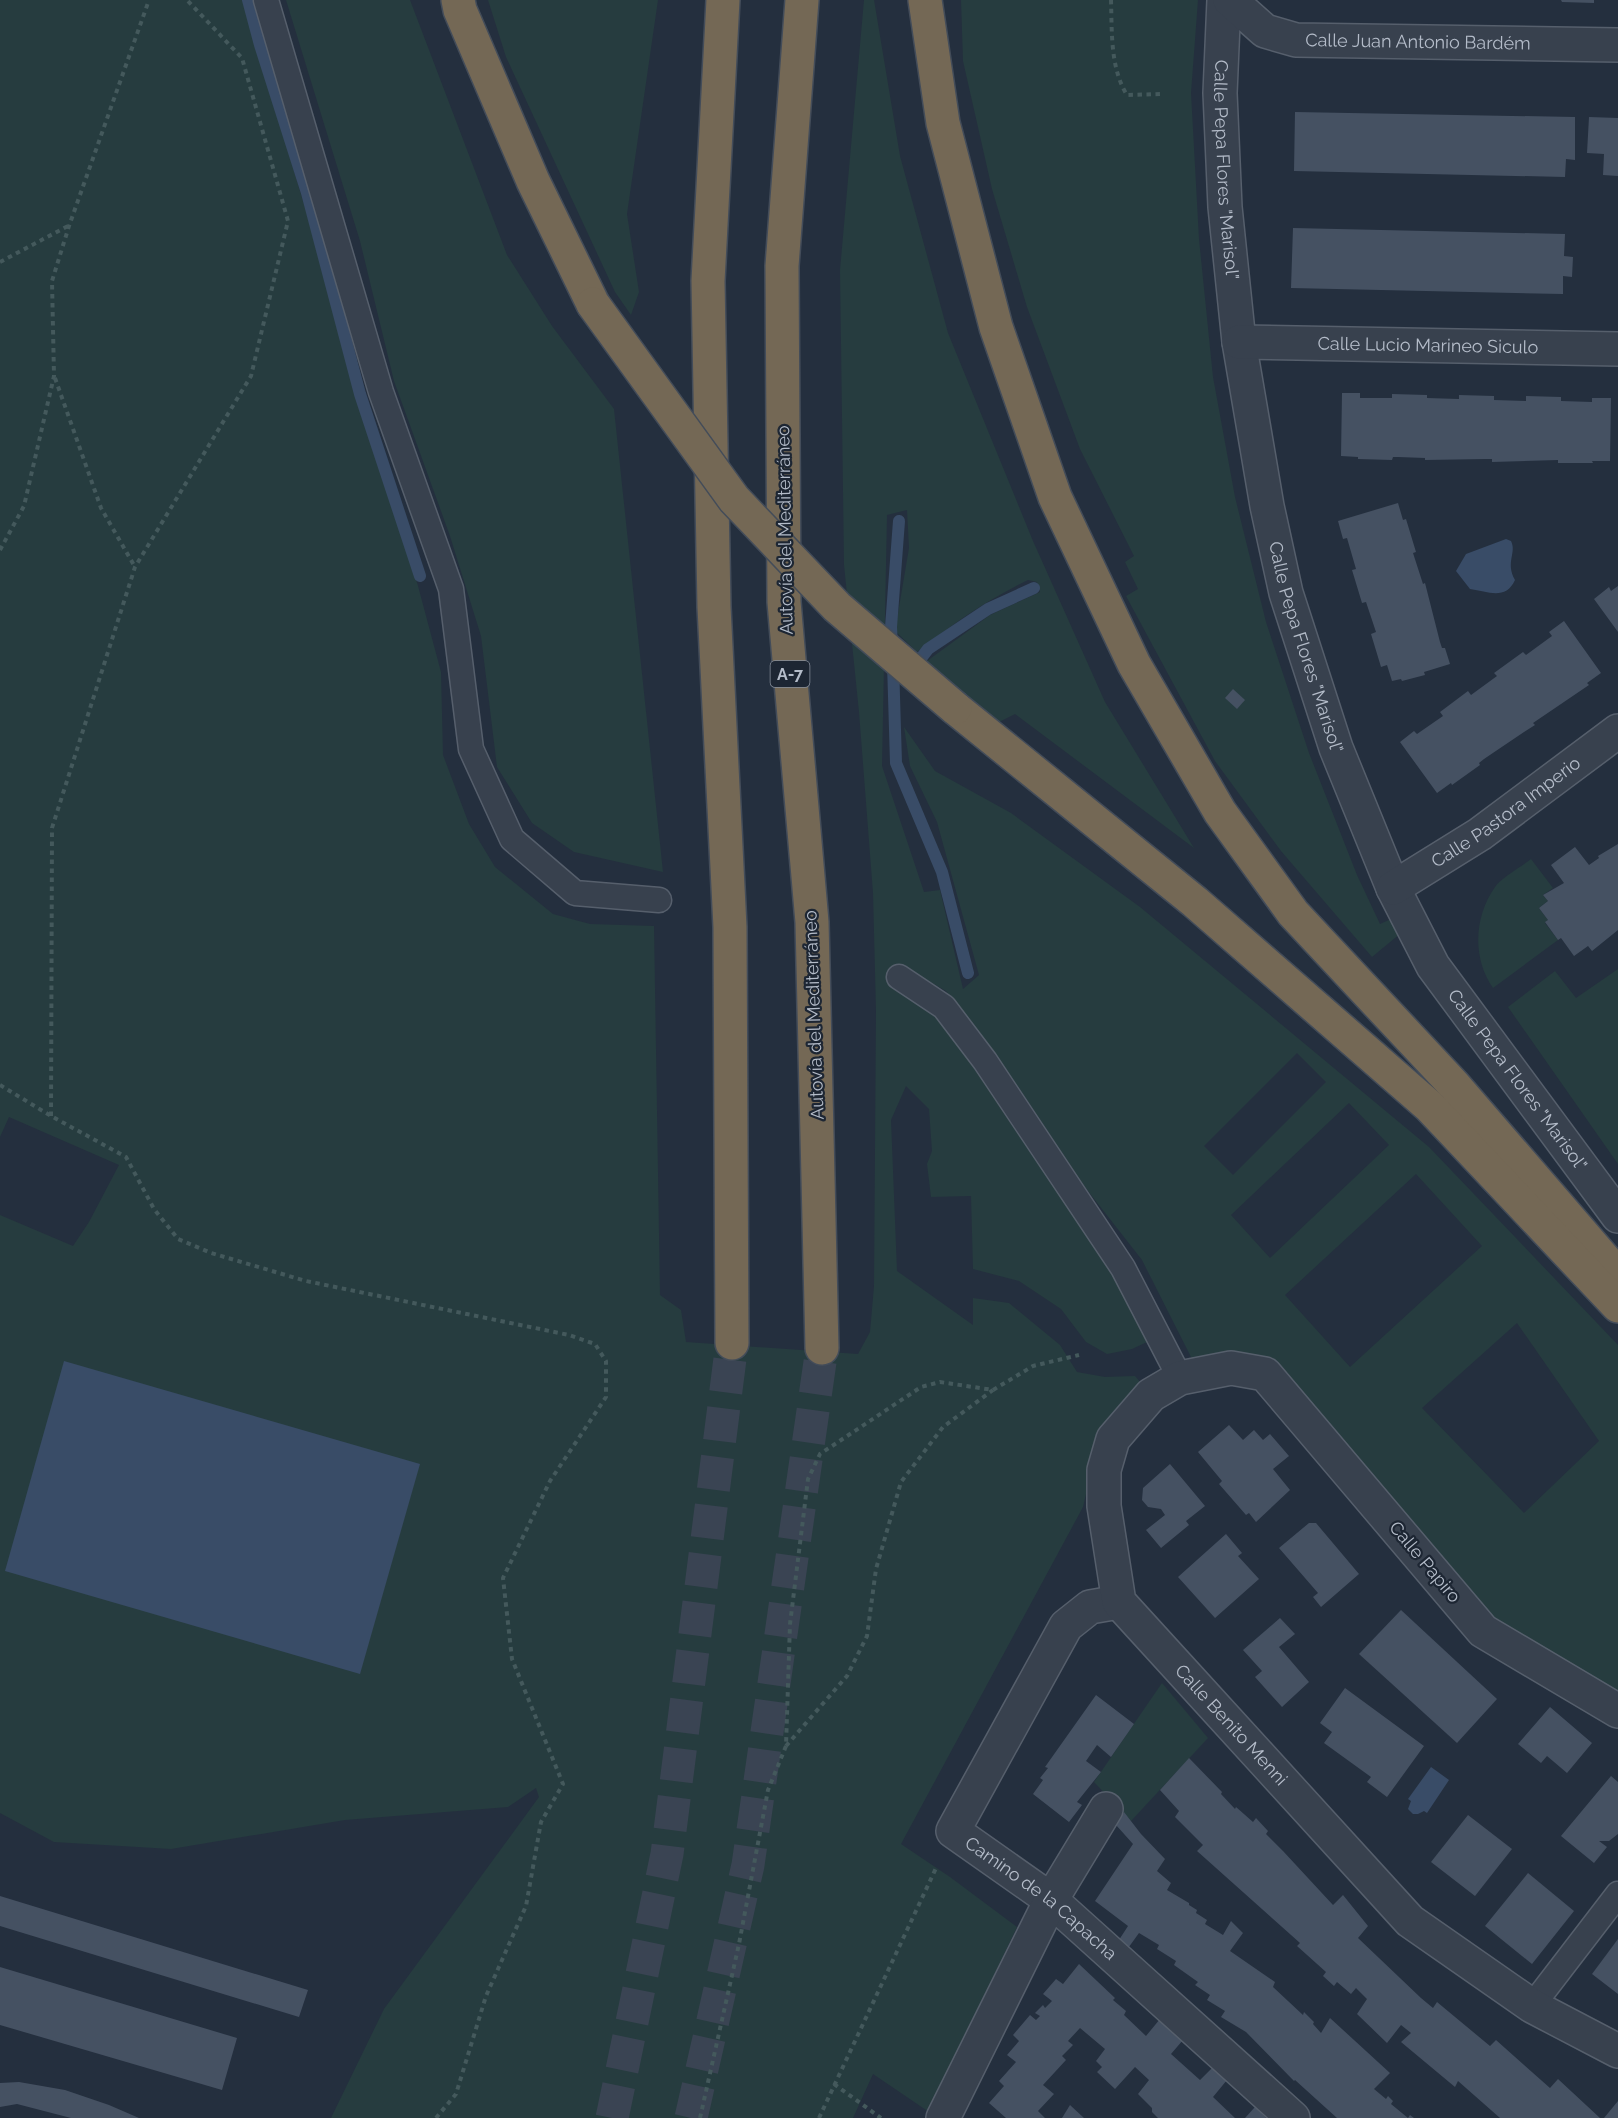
<svg xmlns="http://www.w3.org/2000/svg" width="1618" height="2118" font-family="Raleway,sans-serif">
  <style>
    .green { fill: #263c3f; fill-rule: evenodd }
    .water { fill: #394c67 }
    .lines { fill: none; stroke-linecap: round; stroke-linejoin: round }
    .stream { stroke: #394c67; stroke-width: 12 }
    .building { fill: #455162 }
    .motorway-tunnel { stroke: #3a4453; stroke-width: 33; stroke-dasharray: 33 16; stroke-linecap: butt }
    .service-casing { stroke: #565f6c; stroke-width: 27 }
    .minor-casing { stroke: #565f6c; stroke-width: 36 }
    .motorway-casing { stroke: #434c59; stroke-width: 36 }
    .path { stroke: #44595c; stroke-width: 4; stroke-dasharray: 4.5 4.5; stroke-linecap: butt }
    .service { stroke: #38414e; stroke-width: 24 }
    .minor { stroke: #38414e; stroke-width: 33 }
    .motorway { stroke: #746855; stroke-width: 33 }
    .motorway-bridge-casing { stroke: #434c59; stroke-width: 36; stroke-linecap: butt }
    .motorway-bridge { stroke: #746855; stroke-width: 33 }
    .labels { text-anchor: middle; stroke-width: 4.5; stroke-linejoin: round; paint-order: stroke }
    .shield { fill: #1d2633; stroke: #878f9c; stroke-width: 1.5 }
    .shield-label { font-size: 16px; font-weight: bold; fill: #b4bcc9 }
    .street-label { font-size: 18px; fill: #b4bcc9; stroke: #1d2633 }
  </style>
  <rect width="100%" height="100%" fill="#242f3e"/>
  <!-- green -->
  <g class="green">
    <path d="M0 0H243L418 586 441 672 443 755 469 824 495 867 553 914 590 924 654 926 660 1295 681 1310 686 1342 858 1354 870 1332 874 1286 876 1011 873 893 859 712 844 565 840 270 864 0H874L900 156 948 333 1033 541 1105 702 1194 848 1015 714 999 722 966 697 927 661 990 615 1040 592 1037 582 1028 580C985 601 954 623 917 652L895 631 909 548 907 510 887 515 882 766 924 892 940 890 963 989 979 975 937 822 910 766 904 727 935 771 1011 813 1140 907 1429 1147 1618 1345V1695L1487 1617 1253 1356 1219 1352 1193 1361 1142 1260 1073 1172 992 1050 946 991 904 967 935 1015 960 1048 1115 1273 1147 1342 1132 1349 1107 1354 1086 1342 1061 1309 1019 1281 973 1269 971 1196 931 1197 927 1164 932 1151 929 1109 906 1086 891 1120 897 1271 973 1325V1298L1009 1303 1060 1345 1077 1372 1105 1377 1135 1376 1141 1383 1098 1443 1083 1507 901 1844 950 1877 1017 1927 929 2112 873 2074 853 2118H331L384 2009 539 1797 536 1788 508 1807 345 1820 171 1849 54 1842 0 1813V1215L73 1246 89 1222 119 1165 9 1117 0 1137ZM1297 1053 1326 1082 1233 1175 1204 1146ZM1349 1103 1389 1145 1270 1258 1231 1215ZM1416 1174 1482 1246 1350 1367 1285 1295ZM1517 1323 1599 1441 1524 1513 1422 1408Z"/>
    <path d="M286 0H410L507 255 552 326 614 409 663 872 574 852 532 823 497 767 481 636 450 536 394 381 360 241Z"/>
    <path d="M488 0H658L627 214 639 292 631 315 615 292 506 57Z"/>
    <path d="M961 0H1198L1191 93 1199 239 1213 377 1235 497 1266 622 1309 753 1357 875 1380 924 1393 918 1401 933 1372 957 1281 851 1215 761 1126 596 1138 589 1125 562 1134 556 1080 449 1027 307 992 189 963 61Z"/>
    <path d="M1531 859 1553 888 1543 895 1548 901 1539 908 1548 920 1545 923 1558 940 1493 988C1472 958 1474 917 1495 887 1501 878 1521 867 1531 859Z"/>
    <path d="M1618 969V1164L1508 1007 1555 971 1576 998Z"/>
    <path d="M1162 1683 1208 1738 1131 1821 1094 1782Z"/>
  </g>
  <!-- water -->
  <g class="water">
    <path d="M1506 539 1511 541C1517 553 1505 562 1515 580 1506 600 1489 592 1470 589L1456 571 1466 554Z"/>
    <path d="M64 1361 420 1464 360 1674 5 1571Z"/>
    <path d="M1431 1767 1449 1780 1427 1813 1424 1811 1418 1814H1413L1408 1809 1411 1801 1408 1799Z"/>
  </g>
  <g class="lines">
    <!-- stream -->
    <g class="stream">
      <path d="M248 0 260 45 307 193 360 394 420 576"/>
      <path d="M892 646 891 627 899 521"/>
      <path d="M893 663 896 763 942 872 968 973"/>
      <path d="M912 670 928 649 988 609 1034 588"/>
    </g>
  </g>
  <!-- building -->
  <g class="building">
    <path d="M1561 0H1594V3L1562 2Z"/>
    <path d="M1295 112 1575 117V160L1566 159 1565 177 1294 171Z"/>
    <path d="M1589 117 1618 118V176L1603 175 1604 154 1587 153Z"/>
    <path d="M1293 228 1565 234 1564 256 1573 257 1572 277 1563 276V294L1291 288Z"/>
    <path d="M1342 393H1360V398H1392V394L1427 395V398L1459 399V395L1494 396V400L1526 401V396L1561 397V401L1592 402V398H1611L1610 461H1592L1593 463H1558V460L1492 462V459H1486L1425 460V458L1398 457H1393L1392 460 1358 459V457L1341 456Z"/>
    <path d="M1398 503 1403 520 1406 519 1416 552 1413 553 1423 584 1425 583 1440 642 1442 648H1445L1450 664 1424 672 1425 675 1402 681 1401 679 1392 681 1387 665 1381 667 1371 634 1376 632 1366 602 1362 603 1352 570 1356 569 1347 538 1343 539 1338 521Z"/>
    <path d="M1618 586V632L1594 599 1609 587 1611 591Z"/>
    <path d="M1564 621 1601 673 1587 683 1589 685 1533 723 1535 725 1524 732 1484 759 1479 763 1480 765 1452 785 1451 783 1437 793 1400 742 1414 731 1417 734 1443 716 1440 712 1468 691 1471 695 1497 676 1494 673 1523 652 1526 655 1552 636 1549 632Z"/>
    <path d="M1233 689 1245 700 1237 709 1225 698Z"/>
    <path d="M1618 844V930L1592 951 1588 946 1574 956 1561 938 1558 940 1545 922 1548 920 1539 908 1548 901 1543 895 1564 883 1551 865 1575 847 1589 865 1599 858 1598 856Z"/>
    <path d="M1229 1425 1243 1440 1254 1430 1263 1440 1270 1434 1289 1456 1273 1469 1290 1490 1256 1522 1249 1513 1246 1515 1219 1484 1222 1481 1198 1452Z"/>
    <path d="M1170 1464 1205 1506 1186 1521 1189 1525 1161 1548 1146 1530 1165 1515 1161 1509 1148 1507 1142 1500 1143 1488Z"/>
    <path d="M1309 1523H1316L1359 1574 1321 1607 1313 1597 1318 1593 1279 1548Z"/>
    <path d="M1226 1534 1242 1553 1238 1556 1259 1579 1215 1618 1178 1577Z"/>
    <path d="M1401 1610 1497 1699 1457 1743 1359 1654Z"/>
    <path d="M1280 1618 1295 1634 1279 1647 1309 1682 1282 1707 1255 1677 1262 1671 1243 1650Z"/>
    <path d="M1345 1688 1424 1746 1387 1797 1367 1782 1371 1777 1324 1743 1332 1732 1320 1723Z"/>
    <path d="M1096 1695 1134 1724 1111 1757 1097 1745 1086 1761 1101 1772 1077 1802 1082 1805 1069 1822 1033 1794 1043 1780 1040 1778 1048 1768 1045 1767Z"/>
    <path d="M1550 1707 1592 1743 1567 1773 1547 1756 1541 1763 1518 1744Z"/>
    <path d="M1189 1758 1222 1792 1221 1794 1235 1809 1236 1807 1253 1822 1256 1818 1268 1831 1266 1834 1283 1851 1333 1905 1343 1895 1368 1926 1358 1938 1421 1998 1433 2008 1437 2002 1490 2046 1496 2040 1550 2088 1558 2079 1600 2118H1500L1458 2081 1455 2087 1401 2042 1411 2033 1401 2025 1387 2043 1357 2014 1367 1999 1356 1988 1351 1994 1337 1982 1334 1986 1323 1976 1326 1972 1297 1946 1300 1943 1197 1851 1203 1845 1175 1817 1179 1811 1160 1790Z"/>
    <path d="M1611 1776 1618 1782V1834L1609 1841H1599L1607 1847 1594 1863 1561 1836Z"/>
    <path d="M1124 1812 1141 1834 1165 1859 1157 1871 1171 1883 1167 1890 1189 1903V1905L1197 1910 1196 1913 1207 1920 1205 1924 1223 1935 1231 1921 1243 1933 1230 1951 1275 1982 1273 1987 1303 2015 1304 2012 1314 2022 1313 2024 1321 2033 1330 2018 1390 2073 1374 2089 1386 2099 1388 2096 1393 2101 1391 2104 1408 2118 1410 2115 1414 2118H1337L1295 2080 1294 2081 1246 2032 1221 2017 1225 2011 1207 2000 1210 1995 1195 1985 1198 1982 1174 1965 1176 1961 1157 1949 1159 1945 1139 1933 1126 1951 1117 1943 1128 1926 1095 1901 1133 1844 1116 1825Z"/>
    <path d="M1468 1815 1512 1849 1475 1896 1431 1862Z"/>
    <path d="M1528 1873 1574 1911 1532 1964 1485 1926Z"/>
    <path d="M0 1896 308 1990 299 2017 0 1926Z"/>
    <path d="M1618 1939V1994L1592 1974Z"/>
    <path d="M1079 1964 1115 1998 1113 2000 1126 2011 1124 2015 1146 2036 1160 2019 1183 2040 1171 2054 1200 2080 1213 2067 1227 2080 1213 2097 1235 2118H1158L1152 2112V2108L1138 2094 1149 2080 1135 2067 1115 2089 1097 2072 1102 2067 1096 2061 1105 2049 1080 2028 1068 2041 1073 2045 1062 2056 1066 2060 1043 2085 1054 2094 1038 2111 1045 2118H1006L989 2103 1004 2086 999 2081 1016 2062 1007 2055 1019 2041 1013 2035 1030 2015 1036 2020 1040 2016 1035 2013 1043 2005 1045 2008 1052 2001 1043 1994 1056 1979 1063 1984Z"/>
    <path d="M0 1967 237 2038 222 2090 0 2025Z"/>
    <path d="M19 2082 65 2090 109 2105 139 2118H71L17 2104 0 2107V2083Z"/>
    <path d="M1618 2101V2118H1604Z"/>
    <path d="M1070 2105 1084 2118H1062Z"/>
    <path d="M1255 2107 1266 2118H1245Z"/>
  </g>
  <g class="lines">
    <!-- motorway-tunnel -->
    <g class="motorway-tunnel">
      <path d="M612 2118 667 1854 732 1343"/>
      <path d="M691 2118 748 1865 822 1348"/>
    </g>
    <defs>
      <g id="service">
        <path d="M266 0 381 392 451 589 471 749 512 839 575 893 659 900"/>
        <path d="M899 977 944 1007 985 1061 1123 1268 1180 1378"/>
        <path d="M1532 2006 1618 1894"/>
      </g>
      <g id="minor">
        <path id="s1" d="M1224 0 1220 93 1225 207 1239 342 1267 506 1286 593 1336 748 1393 888 1433 966 1618 1216"/>
        <path id="s2" d="M1230 0 1265 31 1296 40 1618 45"/>
        <path id="s3" d="M1239 342 1618 349"/>
        <path id="s4" d="M1393 888 1480 834 1618 731"/>
        <path id="s5" d="M1119 1602 1090 1607 1066 1626 953 1831 1051 1900 1293 2118"/>
        <path id="s6" d="M1618 1711 1483 1631 1265 1374 1231 1368 1180 1378 1151 1395 1113 1439 1104 1470V1506L1119 1602 1410 1921 1532 2006 1618 2051"/>
        <path d="M943 2118 1051 1900 1106 1809"/>
      </g>
      <g id="motorway">
        <path d="M458 0 460 10 533 181 593 304"/>
        <path d="M723 0 708 281 714 607 730 927 732 1343"/>
        <path d="M802 0 782 266 784 602 812 922 822 1348"/>
        <path d="M925 0 943 123 996 327 1055 497 1134 664 1220 812 1293 913 1454 1085 1618 1275"/>
        <path d="M955 708 1195 902 1429 1106 1618 1306"/>
      </g>
    </defs>
    <!-- service casing -->
    <use href="#service" class="service-casing"/>
    <!-- minor casing -->
    <use href="#minor" class="minor-casing"/>
    <!-- motorway casing -->
    <use href="#motorway" class="motorway-casing"/>
    <!-- path -->
    <g class="path">
      <path d="M1111 0C1112 31 1110 68 1127 95L1163 94"/>
      <path d="M0 262 68 226"/>
      <path d="M55 378 101 508 135 567"/>
      <path d="M0 550 24 506 54 376 52 281 69 226 149 0"/>
      <path d="M0 1085 51 1116 126 1157 154 1209 178 1239 211 1253 306 1281 569 1335 595 1344 606 1361V1397L550 1481 503 1578 512 1659 563 1784 541 1822 526 1906 486 1996 456 2094 436 2118"/>
      <path d="M51 1116 52 828 135 567 251 376 288 221 242 58 187 0"/>
      <path d="M786 1746 847 1676 867 1636 876 1569 901 1482 943 1427 993 1390"/>
      <path d="M834 2084 881 2118"/>
      <path d="M700 2118 739 1944 768 1790 786 1746 790 1624 808 1479 820 1454 921 1387 940 1382 993 1390 1033 1366 1079 1355"/>
      <path d="M819 2118 937 1866"/>
    </g>
    <!-- service -->
    <use href="#service" class="service"/>
    <!-- minor -->
    <use href="#minor" class="minor"/>
    <!-- motorway -->
    <use href="#motorway" class="motorway"/>
    <defs>
      <path id="motorway-bridge" d="M593 304 734 499 837 607 955 708"/>
    </defs>
    <!-- motorway-bridge casing -->
    <use href="#motorway-bridge" class="motorway-bridge-casing"/>
    <!-- motorway-bridge -->
    <use href="#motorway-bridge" class="motorway-bridge"/>
  </g>
  <g class="labels">
    <!-- shield labels -->
    <rect class="shield" x="770.5" y="661" width="39" height="26" rx="4.5"/>
    <g class="shield-label">
      <text x="790" y="680">A-7</text>
    </g>
    <!-- street labels -->
    <g class="street-label">
      <text dy="6" stroke="none"><textPath href="#s2" startOffset="201">Calle Juan Antonio Bardém</textPath></text>
      <text dy="6" stroke="none"><textPath href="#s1" startOffset="170">Calle Pepa Flores "Marisol"</textPath></text>
      <text dy="6" stroke="none"><textPath href="#s3" startOffset="189">Calle Lucio Marineo Siculo</textPath></text>
      <text transform="translate(785 530) rotate(-91)" y="6">Autovía del Mediterráneo</text>
      <text dy="6" stroke="none"><textPath href="#s1" startOffset="656">Calle Pepa Flores "Marisol"</textPath></text>
      <text dy="6" stroke="none"><textPath href="#s4" startOffset="136">Calle Pastora Imperio</textPath></text>
      <text transform="translate(814 1015) rotate(-92)" y="6">Autovía del Mediterráneo</text>
      <text dy="6" stroke="none"><textPath href="#s1" startOffset="1142">Calle Pepa Flores "Marisol"</textPath></text>
      <text transform="translate(1425 1562) rotate(50)" y="6">Calle Papiro</text>
      <text dy="6" stroke="none"><textPath href="#s6" startOffset="1004">Calle Benito Menni</textPath></text>
      <text dy="6" stroke="none"><textPath href="#s5" startOffset="405">Camino de la Capacha</textPath></text>
    </g>
  </g>
</svg>
